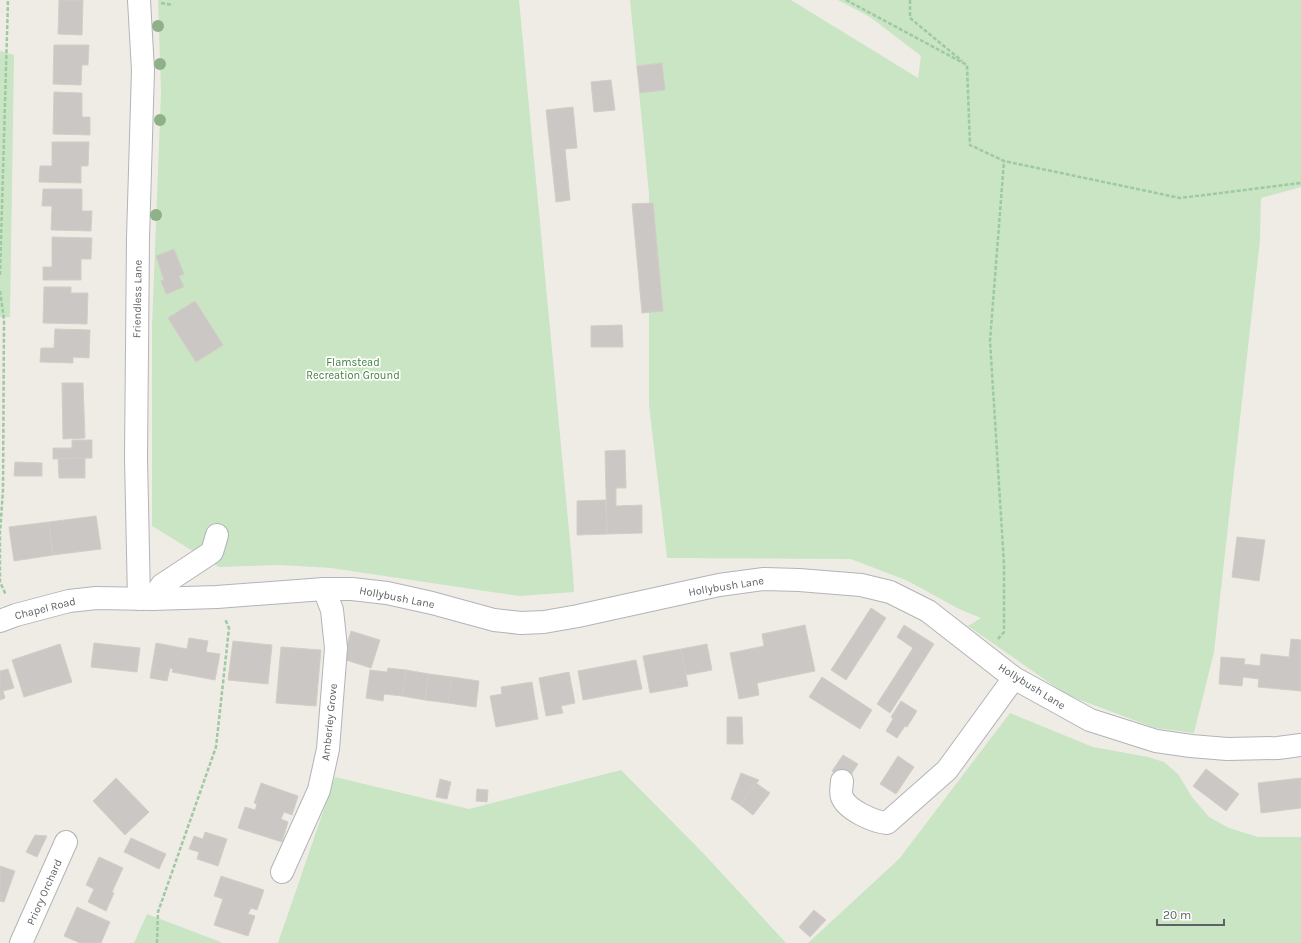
<svg xmlns="http://www.w3.org/2000/svg" width="1301" height="943" font-family="Karla,sans-serif">
  <style>
    .green { fill: #c9e5c4 }
    .building { fill: #cbc7c4; stroke: #d4cdc5 }
    .lines { fill: none; stroke-linecap: round; stroke-linejoin: round }
    .minor-casing { stroke: #b1b4b8; stroke-width: 24 }
    .path { stroke: #9fc8a5; stroke-width: 2.5; stroke-dasharray: 4 2; stroke-linecap: butt }
    .minor { stroke: #fff; stroke-width: 22 }
    .tree { fill: #8fb187 }
    .labels { text-anchor: middle; stroke-width: 3.5; stroke-linejoin: round; paint-order: stroke }
    .street-label { font-size: 11px; fill: #5e6266; stroke: #fff }
    .park-label { font-size: 11px; fill: #40813a; stroke: #fff }
  </style>
  <rect width="100%" height="100%" fill="#efece6"/>
  <!-- green -->
  <g class="green">
    <path d="M158 0H519L573 573 574 592 519 596 331 568 280 565 219 567 152 526V326L161 92Z"/>
    <path d="M630 0H791L918 78 921 56 870 17 838 0H1301V187L1261 198 1260 240 1214 652 1194 733 1155 728 1067 695 968 626 981 618 959 609 908 581 851 559 667 558 649 405V194Z"/>
    <path d="M0 51 14 55 10 317H0Z"/>
    <path d="M1010 713 1093 747 1148 757 1164 762 1178 774 1192 797 1209 817 1229 828 1258 837H1301V943H808L899 859Z"/>
    <path d="M621 770 705 855 786 943H278L335 777 469 809Z"/>
    <path d="M147 914 218 941 222 943H134Z"/>
  </g>
  <!-- building -->
  <g class="building">
    <path d="M59 0H83L82 35 58 34Z"/>
    <path d="M54 45H89L88 65H82L81 85 53 84Z"/>
    <path d="M662 63 665 90 640 93 637 66Z"/>
    <path d="M611 80 615 110 594 112 591 82Z"/>
    <path d="M54 92 82 93V117H90V135L53 134Z"/>
    <path d="M573 107 577 148 565 149 570 200 556 202 546 110Z"/>
    <path d="M52 142H89L88 166H81V183L39 182 40 166H52Z"/>
    <path d="M43 189H82V211H92L91 231 51 230 52 206H42Z"/>
    <path d="M653 203 663 311 642 313 632 204Z"/>
    <path d="M52 237 92 238 91 259H81V280H43V267H52Z"/>
    <path d="M174 249 184 274 179 276 184 287 166 294 161 281 164 280 156 256Z"/>
    <path d="M44 287H71V293H88L87 324 43 323Z"/>
    <path d="M195 301 223 345 196 362 168 318Z"/>
    <path d="M622 325 623 347H591V326Z"/>
    <path d="M55 329 90 330 89 358 73 357V363L40 362 41 348H54Z"/>
    <path d="M62 383H83L85 438 63 439Z"/>
    <path d="M72 440H92V458L53 459V448H72Z"/>
    <path d="M625 450 626 488H616V506L642 505V533L607 534 605 451Z"/>
    <path d="M85 458V478H59L58 459Z"/>
    <path d="M15 462 42 463V476H14Z"/>
    <path d="M606 500 607 534 577 535V501Z"/>
    <path d="M96 516 101 549 53 555 49 522Z"/>
    <path d="M49 522 53 555 14 561 9 527Z"/>
    <path d="M1237 537 1265 540 1259 581 1232 577Z"/>
    <path d="M871 608 886 618 846 680 831 670Z"/>
    <path d="M805 625 815 671 757 683 759 695 739 699 730 653 764 646 762 634Z"/>
    <path d="M904 625 934 644 890 713 877 704 913 648 897 637Z"/>
    <path d="M351 631 380 640 371 668 343 659Z"/>
    <path d="M189 638 208 641 206 652 220 654 215 680 172 672 173 669 170 668 167 681 150 678 156 643 187 649Z"/>
    <path d="M1291 639 1301 640V691L1258 687 1259 679 1243 677 1242 686 1219 684 1221 657 1245 659 1244 664 1260 666 1261 654 1289 657Z"/>
    <path d="M233 641 272 645 268 684 228 680Z"/>
    <path d="M94 643 140 648 137 672 91 667Z"/>
    <path d="M60 644 72 682 24 697 12 660Z"/>
    <path d="M707 644 712 670 686 675 681 649Z"/>
    <path d="M281 647 321 650 316 706 276 703Z"/>
    <path d="M681 649 688 686 650 693 643 656Z"/>
    <path d="M636 660 642 689 583 700 578 671Z"/>
    <path d="M388 668 406 670 402 696 384 694 383 701 366 698 370 670 387 672Z"/>
    <path d="M8 669 14 688 3 691 5 698 0 700V671Z"/>
    <path d="M406 670 429 674 425 700 402 696Z"/>
    <path d="M569 672 575 703 561 706 563 713 546 716 539 678Z"/>
    <path d="M429 674 452 677 448 703 425 700Z"/>
    <path d="M452 677 479 681 476 707 448 703Z"/>
    <path d="M822 677 872 710 860 729 809 697Z"/>
    <path d="M532 682 538 719 496 727 490 696 502 694 501 687Z"/>
    <path d="M901 701 917 711 907 727 905 726 897 738 886 731 893 719 891 717Z"/>
    <path d="M727 717H742L743 744H727Z"/>
    <path d="M843 755 858 764 847 781 832 771Z"/>
    <path d="M898 756 914 767 896 794 880 784Z"/>
    <path d="M1206 769 1239 794 1226 811 1193 786Z"/>
    <path d="M741 773 759 780 740 805 731 799Z"/>
    <path d="M116 778 149 812 125 835 93 801Z"/>
    <path d="M1301 778V808L1261 813 1258 783Z"/>
    <path d="M440 779 451 782 447 799 436 797Z"/>
    <path d="M261 783 298 796 292 815 284 812 281 819 288 822 282 842 238 828 245 807 255 810 257 804 254 803Z"/>
    <path d="M756 783 770 793 753 815 740 805Z"/>
    <path d="M477 789 488 790 487 802 476 801Z"/>
    <path d="M205 832 227 839 218 866 197 859 199 852 189 849 194 836 203 839Z"/>
    <path d="M35 835 47 836 37 857 26 852Z"/>
    <path d="M131 838 166 854 159 869 124 852Z"/>
    <path d="M99 857 123 868 112 892 114 893 106 911 88 902 94 889 86 885Z"/>
    <path d="M0 866 15 871 4 902 0 901Z"/>
    <path d="M221 876 264 890 257 910 251 908 248 914 255 916 248 936 214 925 223 899 214 896Z"/>
    <path d="M77 907 110 922 101 943H80L64 936Z"/>
    <path d="M814 910 826 920 810 937 799 927Z"/>
  </g>
  <g class="lines">
    <defs>
      <g id="minor">
        <path d="M139 599 136 458 138 238 143 70 139 0"/>
        <path d="M152 599 162 585 212 552 217 535"/>
        <path d="M0 621 16 615 69 601 96 598 152 599 217 597 324 589H352L387 593 432 603 494 620 521 623 544 622 578 616 719 585 764 579 799 580 861 585 890 592 928 611 1014 678 1090 720 1156 741 1191 746 1227 749 1278 748 1301 745"/>
        <path d="M842 781C842 785 840 792 842 797 847 810 874 822 887 823L947 770 1014 678"/>
        <path d="M282 872 319 790 328 749 336 648 332 610 324 589"/>
        <path d="M21 943 66 842"/>
      </g>
    </defs>
    <!-- minor casing -->
    <use href="#minor" class="minor-casing"/>
    <!-- path -->
    <g class="path">
      <path d="M846 0 967 65 970 145 1004 161 1180 198 1301 183"/>
      <path d="M910 0V18L962 61"/>
      <path d="M161 3 172 5"/>
      <path d="M0 275 8 0"/>
      <path d="M0 291 4 320 3 490 0 533V582L6 595"/>
      <path d="M998 639 1004 632V564L990 341 1004 161"/>
      <path d="M157 943 158 912 216 747 229 628 225 619"/>
    </g>
    <!-- minor -->
    <use href="#minor" class="minor"/>
  </g>
  <!-- trees -->
  <g class="tree">
    <circle cx="158" cy="26" r="6"/>
    <circle cx="160" cy="64" r="6"/>
    <circle cx="160" cy="120" r="6"/>
    <circle cx="156" cy="215" r="6"/>
  </g>
  <g class="labels">
    <!-- street labels -->
    <g class="street-label">
      <text transform="translate(137 299) rotate(-89)" y="4">Friendless Lane</text>
      <text transform="translate(726 586) rotate(-9)" y="4">Hollybush Lane</text>
      <text transform="translate(397 597) rotate(11)" y="4">Hollybush Lane</text>
      <text transform="translate(45 608) rotate(-14)" y="4">Chapel Road</text>
      <text transform="translate(1032 686) rotate(32)" y="4">Hollybush Lane</text>
      <text transform="translate(329 722) rotate(-84)" y="4">Amberley Grove</text>
      <text transform="translate(44 892) rotate(-66)" y="4">Priory Orchard</text>
    </g>
    <!-- park labels -->
    <g class="park-label">
      <text x="353" y="366">Flamstead<tspan x="353" dy="13">Recreation Ground</tspan></text>
    </g>
  </g>
  <!-- scale -->
  <path d="M1157 919v6h67v-6" fill="none" stroke="#5e6266" stroke-width="2"/>
  <text x="1163" y="919" font-size="12" fill="#5e6266" stroke="#ffffff" stroke-width="3" paint-order="stroke">20 m</text>
</svg>
